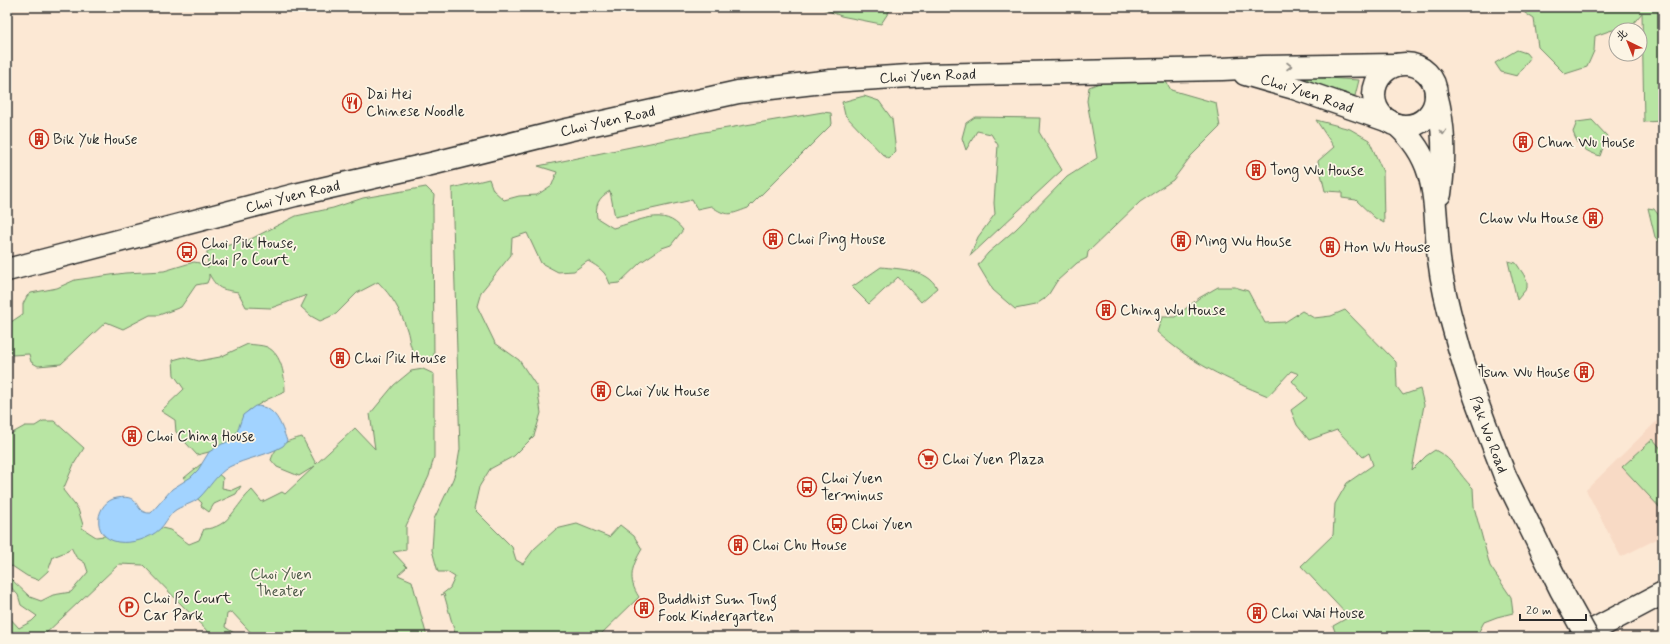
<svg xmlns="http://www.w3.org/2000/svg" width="1670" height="644" font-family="Mynerve,'LXGW WenKai TC',sans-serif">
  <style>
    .built { fill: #f8dac5 }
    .green { fill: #b8e5a3; stroke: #728867 }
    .water { fill: #a2d3ff; stroke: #7290aa }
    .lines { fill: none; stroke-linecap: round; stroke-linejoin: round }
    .secondary-casing { stroke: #2b2b2b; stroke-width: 25 }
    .highway-casing { stroke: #2b2b2b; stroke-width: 25 }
    .secondary { stroke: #fcf5e5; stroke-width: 22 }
    .highway { stroke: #fcf5e5; stroke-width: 22 }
    .secondary-bridge-casing { stroke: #2b2b2b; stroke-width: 25; stroke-linecap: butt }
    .secondary-bridge { stroke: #fcf5e5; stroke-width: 22 }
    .oneway { stroke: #949088 }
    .labels { text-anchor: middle; stroke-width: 3.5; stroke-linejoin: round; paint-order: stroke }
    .street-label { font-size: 15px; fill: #2b2b2b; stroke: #fcf5e5 }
    .poi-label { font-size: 15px; fill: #2b2b2b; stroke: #fcf5e5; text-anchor: start }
    .park-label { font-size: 15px; fill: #4e5a49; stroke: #fcf5e5 }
  </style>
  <rect width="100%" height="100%" fill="#fce8d4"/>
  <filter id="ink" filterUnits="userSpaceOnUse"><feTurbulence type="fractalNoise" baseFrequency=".025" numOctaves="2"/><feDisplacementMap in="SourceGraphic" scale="8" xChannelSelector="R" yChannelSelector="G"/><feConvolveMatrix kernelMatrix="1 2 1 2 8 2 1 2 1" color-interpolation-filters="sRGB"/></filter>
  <g filter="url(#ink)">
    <!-- built -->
    <path class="built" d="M1663 415V536L1621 557 1586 490Z"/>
    <!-- green -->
    <g class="green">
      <path d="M819 7H892L881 24 841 16Z"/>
      <path d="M1516 7H1663V121L1644 122 1642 13 1631 26 1609 31 1595 36 1594 51 1587 67 1565 74 1538 47 1534 19Z"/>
      <path d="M1517 50 1526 53 1530 58 1517 76 1501 72 1495 63Z"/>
      <path d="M1292 76 1359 80 1355 96 1291 78Z"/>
      <path d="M1165 80 1171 90 1216 103 1220 127 1191 156 1173 180 1140 202 1088 252 1087 258 1077 263 1057 281 1047 297 1035 305 1015 309 993 290 978 265 988 253 1016 229 1067 177 1097 158 1087 101 1089 87 1102 82Z"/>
      <path d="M864 96 879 101 892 119 896 152 889 159 883 155 845 115 842 102Z"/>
      <path d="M823 112 831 113 832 124 748 208C729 215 727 217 711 206L697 209 692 200 615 217 610 191C598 198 595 205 597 218L613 228C638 222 664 205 683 230L671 245 662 248 641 262 619 283 610 284C606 272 599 267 588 261L574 271 558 272 541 263 527 233 512 238 511 255 481 292 477 306 495 343 519 360 537 387 541 413 534 436 514 456 490 469 479 487 474 509 512 547 516 560 523 564 534 549 556 529 577 524 609 537 620 525 634 536 642 549C632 566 627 579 639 597L598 637H456L444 594 441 595 450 588 455 577 447 572H438L432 550 434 519 453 479 457 467 460 449 452 188 489 179 493 190 504 200 519 196 537 195 552 185 557 172 538 166 704 132Z"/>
      <path d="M975 117 1040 118 1039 132 1062 170 970 256 978 237 995 214 994 203 998 145 991 134 977 131 966 150 962 138 966 123Z"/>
      <path d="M1316 120 1350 129 1369 140 1383 172 1384 223 1375 218 1356 200 1342 198V192L1325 191 1318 161 1334 147Z"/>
      <path d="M1592 120 1607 136 1600 156C1585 151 1578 147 1573 132L1577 122Z"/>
      <path d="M426 187 434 195 433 206 434 363C429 361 421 360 417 356 409 349 410 339 407 330 401 311 392 296 378 282L357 293 336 314 320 321 311 316 301 307 307 295 271 308 246 307 238 292C221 289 218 290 209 274V278L207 283 196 285 181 307 159 315H150L123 329 106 322 61 364 38 366 31 362 29 354 12 355C4 340 10 339 8 324L23 314V304L27 296 31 293 57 288 75 280 125 273 164 271 194 262 205 264 208 268 207 251 251 239 296 216 333 208 363 198Z"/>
      <path d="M1648 208 1654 209 1663 221V246L1655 237Z"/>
      <path d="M1508 261 1516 263 1524 275 1527 282V288L1517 300Z"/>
      <path d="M881 267C899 269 928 269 937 288L921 302 898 277 869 304 852 287Z"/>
      <path d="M1218 287H1235L1248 291 1265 323 1285 322 1302 311 1314 318 1331 316 1345 310 1396 362 1397 387 1403 395 1420 389 1424 405 1412 470 1426 456 1435 450C1455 460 1458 474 1473 488L1474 507 1490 566 1511 597 1513 613 1497 617 1484 622 1476 637H1337L1333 626 1349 617 1301 566 1333 535 1335 504 1347 483 1373 465 1369 453 1363 457 1337 430 1309 440 1297 425 1291 410 1307 398 1292 381 1299 374 1291 371 1268 396C1226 379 1191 363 1157 332L1162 317H1175L1199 298Z"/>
      <path d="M248 344C254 345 262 345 267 347 282 354 285 377 285 392L268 399 248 411 238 431 221 449 197 455 176 432 175 420 161 411 184 389 174 375 173 360 184 357 199 361 220 357Z"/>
      <path d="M423 369 434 374V457L429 476 406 526V550L393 552 407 567 398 575 412 581 427 637H255L232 612 227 614 225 627 234 633 236 637H213L143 565 119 564 42 637H7V615L19 628 32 621 37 616 21 605 18 595 7 583V580L11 579 30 597 41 601 53 595 71 592 88 572 85 563 76 557 71 547 68 551 53 557 48 571 38 580 27 576 12 566 7 568V436L25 426H35L43 421H54L84 448 74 464 63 490 78 509 83 525 82 528 96 537 112 535 146 524 170 530 189 544 199 540 204 529C230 528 235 505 252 490L262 502 282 492 285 494 315 466 299 476 277 467 271 460C276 444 287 441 302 437L316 464 355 428 375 449 370 414 394 385 411 371Z"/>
      <path d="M1653 439 1663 451V511L1622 467Z"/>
      <path d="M201 464 210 467 223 478 222 488 232 490 241 486 236 494 214 504 209 512 201 506 202 503 189 491 184 478Z"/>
    </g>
    <!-- water -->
    <path class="water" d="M255 406C276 406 281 424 287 441L283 446C266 456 246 458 229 467 216 475 210 487 200 497 192 505 181 505 173 512 168 517 165 524 160 529 149 539 132 544 118 542 89 537 96 501 117 498 143 493 132 514 151 513L172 489 191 477 198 470 209 452 222 444 230 441 236 435 243 415Z"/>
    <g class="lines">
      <defs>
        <g id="secondary">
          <circle cx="1405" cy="95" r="31"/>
          <path id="s1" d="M1245 74 1294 88 1389 121"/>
          <path d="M1436 94C1445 127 1445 160 1440 194"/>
          <path id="s2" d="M1397 125C1441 164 1433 206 1439 259 1442 284 1448 309 1455 333 1468 382 1487 429 1505 476"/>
          <path id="s3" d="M7 270 295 195 431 164 567 130 738 92 831 81 925 75 1222 69 1263 67 1396 65"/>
        </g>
        <path id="highway" d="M1580 637 1663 593"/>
      </defs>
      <!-- secondary casing -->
      <use href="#secondary" class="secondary-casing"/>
      <!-- highway casing -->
      <use href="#highway" class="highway-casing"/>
      <!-- secondary -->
      <use href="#secondary" class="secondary"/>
      <!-- highway -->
      <use href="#highway" class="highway"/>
      <defs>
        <path id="secondary-bridge" d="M1505 476 1561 590 1587 637"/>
      </defs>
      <!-- secondary-bridge casing -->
      <use href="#secondary-bridge" class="secondary-bridge-casing"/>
      <!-- secondary-bridge -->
      <use href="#secondary-bridge" class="secondary-bridge"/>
    </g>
    <!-- one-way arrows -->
    <defs><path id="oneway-chevron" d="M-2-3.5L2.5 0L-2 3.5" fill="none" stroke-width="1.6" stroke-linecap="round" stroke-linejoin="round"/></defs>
    <g class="oneway">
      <use href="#oneway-chevron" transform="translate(1289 66)"/>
      <use href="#oneway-chevron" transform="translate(1443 132) rotate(86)"/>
    </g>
  </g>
  <!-- icons -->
  <defs>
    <symbol id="restaurant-ring" viewBox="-11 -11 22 22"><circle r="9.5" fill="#fcf5e5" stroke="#c8321e" stroke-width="1.5"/><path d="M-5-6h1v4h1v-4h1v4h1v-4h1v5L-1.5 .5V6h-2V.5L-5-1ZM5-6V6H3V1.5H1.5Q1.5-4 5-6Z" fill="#c8321e"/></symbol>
    <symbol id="building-ring" viewBox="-11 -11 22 22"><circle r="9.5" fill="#fcf5e5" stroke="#c8321e" stroke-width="1.5"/><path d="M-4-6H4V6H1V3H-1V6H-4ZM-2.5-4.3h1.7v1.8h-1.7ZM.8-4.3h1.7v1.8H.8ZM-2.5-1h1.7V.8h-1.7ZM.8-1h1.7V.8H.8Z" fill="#c8321e"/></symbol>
    <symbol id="bus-ring" viewBox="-11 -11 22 22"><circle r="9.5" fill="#fcf5e5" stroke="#c8321e" stroke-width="1.5"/><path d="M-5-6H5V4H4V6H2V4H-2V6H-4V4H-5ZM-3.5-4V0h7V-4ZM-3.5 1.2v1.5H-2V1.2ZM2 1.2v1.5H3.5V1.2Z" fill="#c8321e"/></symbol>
    <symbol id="supermarket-ring" viewBox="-11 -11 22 22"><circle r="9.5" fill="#fcf5e5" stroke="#c8321e" stroke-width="1.5"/><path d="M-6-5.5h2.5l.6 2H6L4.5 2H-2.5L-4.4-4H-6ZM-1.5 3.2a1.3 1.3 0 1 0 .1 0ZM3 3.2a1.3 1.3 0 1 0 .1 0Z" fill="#c8321e"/></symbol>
    <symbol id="parking-ring" viewBox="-11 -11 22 22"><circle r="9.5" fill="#fcf5e5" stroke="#c8321e" stroke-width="1.5"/><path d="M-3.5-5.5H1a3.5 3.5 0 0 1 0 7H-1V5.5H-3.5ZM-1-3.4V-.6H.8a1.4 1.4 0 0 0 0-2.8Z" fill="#c8321e"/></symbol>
  </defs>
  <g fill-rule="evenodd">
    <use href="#restaurant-ring" x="341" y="92" width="22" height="22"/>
    <use href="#building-ring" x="28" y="128" width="22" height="22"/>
    <use href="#building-ring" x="1512" y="131" width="22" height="22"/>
    <use href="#building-ring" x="1245" y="159" width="22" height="22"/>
    <use href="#building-ring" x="1582" y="207" width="22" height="22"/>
    <use href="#building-ring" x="762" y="228" width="22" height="22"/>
    <use href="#building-ring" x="1170" y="230" width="22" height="22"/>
    <use href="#building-ring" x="1319" y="236" width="22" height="22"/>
    <use href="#bus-ring" x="176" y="241" width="22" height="22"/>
    <use href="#building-ring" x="1095" y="299" width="22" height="22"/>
    <use href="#building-ring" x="329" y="347" width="22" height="22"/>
    <use href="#building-ring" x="1573" y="361" width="22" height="22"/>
    <use href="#building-ring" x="590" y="380" width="22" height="22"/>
    <use href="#building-ring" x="121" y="425" width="22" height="22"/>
    <use href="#supermarket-ring" x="917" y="448" width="22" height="22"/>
    <use href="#bus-ring" x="796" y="476" width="22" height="22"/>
    <use href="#bus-ring" x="826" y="513" width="22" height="22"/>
    <use href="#building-ring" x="727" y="534" width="22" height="22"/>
    <use href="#parking-ring" x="118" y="596" width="22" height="22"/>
    <use href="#building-ring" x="633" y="597" width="22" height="22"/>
    <use href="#building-ring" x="1246" y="602" width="22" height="22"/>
  </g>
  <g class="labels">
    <!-- street labels -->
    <g class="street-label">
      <text dy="5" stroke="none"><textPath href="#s3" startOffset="943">Choi Yuen Road</textPath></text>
      <text dy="5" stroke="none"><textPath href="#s1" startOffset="65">Choi Yuen Road</textPath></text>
      <text dy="5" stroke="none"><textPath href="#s3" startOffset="619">Choi Yuen Road</textPath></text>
      <text dy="5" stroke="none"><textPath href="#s3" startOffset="295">Choi Yuen Road</textPath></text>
      <text dy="5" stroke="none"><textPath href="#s2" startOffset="328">Pak Wo Road</textPath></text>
    </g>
    <!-- poi labels -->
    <g class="poi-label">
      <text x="366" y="99">Dai Hei<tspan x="366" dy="17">Chinese Noodle</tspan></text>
      <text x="53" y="144">Bik Yuk House</text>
      <text x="1537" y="147">Chun Wu House</text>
      <text x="1270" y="175">Tong Wu House</text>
      <text x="1579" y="223" text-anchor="end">Chow Wu House</text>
      <text x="787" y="244">Choi Ping House</text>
      <text x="1195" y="246">Ming Wu House</text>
      <text x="201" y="248">Choi Pik House,<tspan x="201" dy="17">Choi Po Court</tspan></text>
      <text x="1344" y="252">Hon Wu House</text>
      <text x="1120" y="315">Ching Wu House</text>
      <text x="354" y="363">Choi Pik House</text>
      <text x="1570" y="377" text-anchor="end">Tsun Wu House</text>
      <text x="615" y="396">Choi Yuk House</text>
      <text x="146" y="441">Choi Ching House</text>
      <text x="942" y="464">Choi Yuen Plaza</text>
      <text x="821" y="483">Choi Yuen<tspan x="821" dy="17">Terminus</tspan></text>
      <text x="851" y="529">Choi Yuen</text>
      <text x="752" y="550">Choi Chu House</text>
      <text x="143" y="603">Choi Po Court<tspan x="143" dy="17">Car Park</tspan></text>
      <text x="658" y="604">Buddhist Sum Tung<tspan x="658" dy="17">Fook Kindergarten</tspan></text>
      <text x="1271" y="618">Choi Wai House</text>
    </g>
    <!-- park labels -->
    <g class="park-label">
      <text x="281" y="579">Choi Yuen<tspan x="281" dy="17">Theater</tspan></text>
    </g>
  </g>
  <!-- margin -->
  <rect width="1670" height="644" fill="none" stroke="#fcf5e5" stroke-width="24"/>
  <rect x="12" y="12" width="1646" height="620" fill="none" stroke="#2b2b2b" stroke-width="1.5" filter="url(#ink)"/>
  <!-- north arrow -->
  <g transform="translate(1628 42) rotate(317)"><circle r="19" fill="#fcf5e5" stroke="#a8a49b"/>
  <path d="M0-3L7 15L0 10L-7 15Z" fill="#c8321e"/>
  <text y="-6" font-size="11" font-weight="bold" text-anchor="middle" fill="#2b2b2b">北</text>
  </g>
  <!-- scale -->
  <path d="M1520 614v6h66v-6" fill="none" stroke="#2b2b2b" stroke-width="2"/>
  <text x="1526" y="614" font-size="12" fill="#2b2b2b" stroke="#fcf5e5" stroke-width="3" paint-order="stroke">20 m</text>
</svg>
